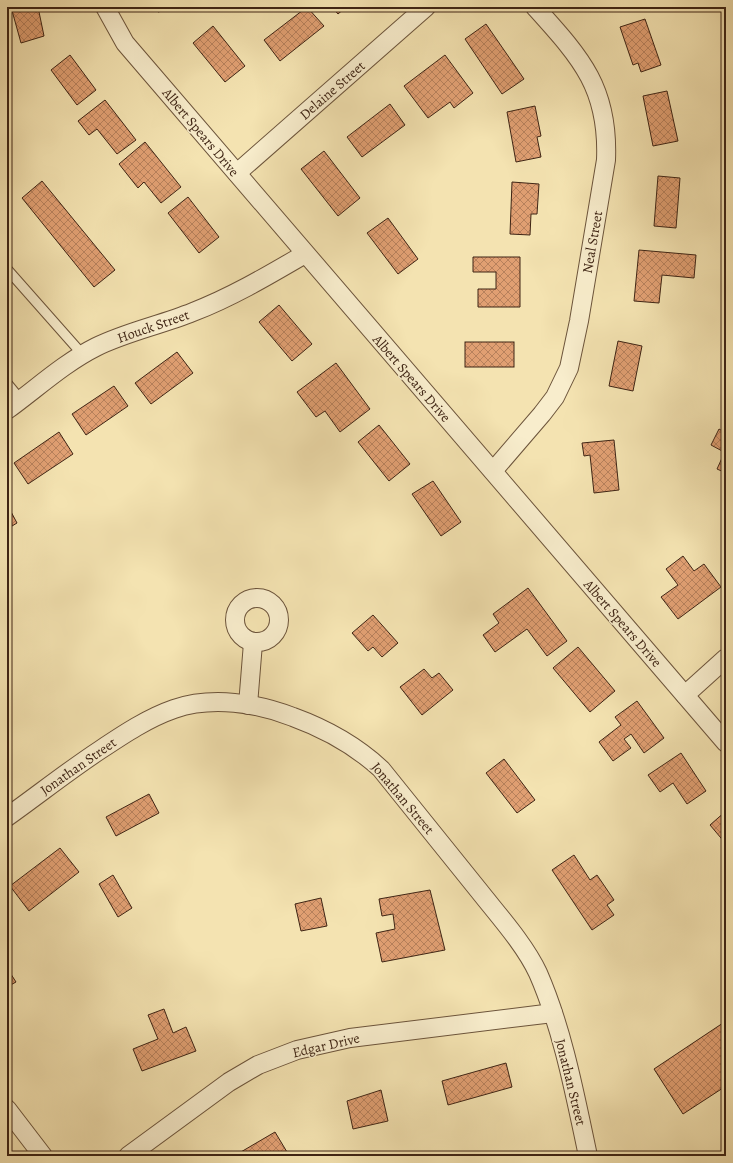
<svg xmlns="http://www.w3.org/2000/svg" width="733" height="1163" font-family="Alegreya,serif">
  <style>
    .building { fill: url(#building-cross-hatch); stroke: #3e2414 }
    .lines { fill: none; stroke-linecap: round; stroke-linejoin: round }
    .service-casing { stroke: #6c543b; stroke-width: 11 }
    .minor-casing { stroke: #6c543b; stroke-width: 20 }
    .service { stroke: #f8edcc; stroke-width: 9 }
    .minor { stroke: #f8edcc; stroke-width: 18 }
    .labels { text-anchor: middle; stroke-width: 3; stroke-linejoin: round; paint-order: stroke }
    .street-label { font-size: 14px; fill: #3e2414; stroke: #f8edcc }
  </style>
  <defs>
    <pattern id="building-cross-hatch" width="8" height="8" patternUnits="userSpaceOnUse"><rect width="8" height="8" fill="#e09f72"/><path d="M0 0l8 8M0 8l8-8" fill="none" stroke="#b7815c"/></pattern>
  </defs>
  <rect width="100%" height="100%" fill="#f4e3b1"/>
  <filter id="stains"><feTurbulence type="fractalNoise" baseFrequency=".005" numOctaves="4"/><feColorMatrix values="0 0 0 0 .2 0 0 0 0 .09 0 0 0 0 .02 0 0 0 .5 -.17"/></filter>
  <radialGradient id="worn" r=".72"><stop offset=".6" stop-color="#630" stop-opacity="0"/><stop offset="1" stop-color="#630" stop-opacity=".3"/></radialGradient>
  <!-- building -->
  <g class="building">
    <path d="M11 7H38L44 36 21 43Z"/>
    <path d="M157 7H177L158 12Z"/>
    <path d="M307 7 324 26 280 61 264 40Z"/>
    <path d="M332 7H346L338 14Z"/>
    <path d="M645 19 661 65 641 72 638 63 633 65 620 27Z"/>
    <path d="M486 24 524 79 502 94 465 39Z"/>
    <path d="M213 26 245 66 225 82 193 43Z"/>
    <path d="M70 55 96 90 77 105 51 70Z"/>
    <path d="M445 55 473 93 454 108 450 102 428 118 404 86Z"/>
    <path d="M667 91 678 141 653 146 643 96Z"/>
    <path d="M105 100 136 140 117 154 97 129 89 135 78 121Z"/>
    <path d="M390 104 405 125 362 157 347 137Z"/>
    <path d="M535 106 541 136 537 137 541 157 516 162 507 112Z"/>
    <path d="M145 142 181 187 161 203 144 182 138 188 119 164Z"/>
    <path d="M324 151 360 198 338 216 301 169Z"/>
    <path d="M658 176 680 178 676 228 654 226Z"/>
    <path d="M42 181 115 270 94 287 22 198Z"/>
    <path d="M512 182 539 184 537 214H531L530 235 510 234Z"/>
    <path d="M188 197 219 237 199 253 168 213Z"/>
    <path d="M388 218 418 259 398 274 367 233Z"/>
    <path d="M639 250 696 255 694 278 662 275 659 303 634 301Z"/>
    <path d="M473 257H520V307H478V289H496V272H473Z"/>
    <path d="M279 305 312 344 292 361 259 322Z"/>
    <path d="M618 341 642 346 633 391 609 386Z"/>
    <rect x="465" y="342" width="49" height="25"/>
    <path d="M177 352 193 373 151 404 135 383Z"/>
    <path d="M336 363 370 409 340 432 325 411 316 417 297 392Z"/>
    <path d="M114 386 128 406 86 435 72 414Z"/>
    <path d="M379 425 410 464 389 481 358 442Z"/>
    <path d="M719 429 726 433 724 452 711 445Z"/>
    <path d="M59 432 73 454 28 484 14 463Z"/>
    <path d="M614 440 619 490 594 493 590 455 584 456 582 443Z"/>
    <path d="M722 458 726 459V473L717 469Z"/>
    <path d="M433 481 461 522 441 536 412 494Z"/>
    <path d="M9 508 17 523 7 529V509Z"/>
    <path d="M683 556 694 571 704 564 721 587 678 619 661 597 678 585 666 569Z"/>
    <path d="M528 588 567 641 547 656 527 629 495 652 483 635 499 623 493 614Z"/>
    <path d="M373 615 398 643 382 657 373 647 368 651 352 633Z"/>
    <path d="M578 647 615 691 590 712 553 668Z"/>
    <path d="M424 669 432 678 439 673 453 690 422 715 400 687Z"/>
    <path d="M637 701 664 738 644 753 631 734 624 739 631 748 613 761 599 742 621 725 615 717Z"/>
    <path d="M681 753 706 791 687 804 673 783 660 792 648 775Z"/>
    <path d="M504 759 535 800 517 813 486 773Z"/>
    <path d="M149 794 159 813 116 836 106 817Z"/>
    <path d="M726 811V844L710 825Z"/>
    <path d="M60 848 79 872 29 911 10 886Z"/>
    <path d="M574 855 590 880 597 875 614 900 607 905 614 915 592 930 552 870Z"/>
    <path d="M113 875 132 908 118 917 99 884Z"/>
    <path d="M430 890 445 950 382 962 376 933 395 929 393 914 382 916 379 899Z"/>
    <path d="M321 898 327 926 301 931 295 904Z"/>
    <path d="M7 968 16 982 7 987Z"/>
    <path d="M164 1009 173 1033 186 1027 196 1051 142 1071 133 1049 158 1039 148 1015Z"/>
    <path d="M726 1021V1086L683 1114 654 1069Z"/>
    <path d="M506 1063 512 1087 448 1105 442 1081Z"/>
    <path d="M381 1090 388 1121 353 1129 347 1101Z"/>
    <path d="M275 1132 287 1152 281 1156H234Z"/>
  </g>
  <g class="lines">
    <defs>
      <g id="service">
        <path d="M7 269 83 355"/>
        <path d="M7 383 21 400"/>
      </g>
      <g id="minor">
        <path d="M105 7 125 43 726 743"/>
        <path d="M237 173 426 7"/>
        <path d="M7 410C36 389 64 363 96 347 126 332 161 325 193 312 232 297 269 275 305 254"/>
        <path d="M493 471 542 414 555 397 569 368 579 321 606 160C609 88 581 58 535 7"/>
        <circle cx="257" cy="620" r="22"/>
        <path d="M685 695 726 658"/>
        <path d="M248 705 253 643"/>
        <path d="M7 817C38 795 68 771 100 750 124 734 148 718 174 709 212 696 257 703 293 717 326 729 355 745 381 769 414 810 447 851 480 892 499 916 525 945 538 973 563 1030 575 1095 588 1156"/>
        <path d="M7 1109 43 1156"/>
        <path d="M128 1156 229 1082 258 1065 297 1050 350 1038 553 1013"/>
      </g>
    </defs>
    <!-- service casing -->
    <use href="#service" class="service-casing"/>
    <!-- minor casing -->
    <use href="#minor" class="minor-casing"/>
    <!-- service -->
    <use href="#service" class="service"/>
    <!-- minor -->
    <use href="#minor" class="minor"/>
  </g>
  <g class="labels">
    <!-- street labels -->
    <g class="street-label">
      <text transform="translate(332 90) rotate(-41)" y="5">Delaine Street</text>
      <text transform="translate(201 132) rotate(50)" y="5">Albert Spears Drive</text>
      <text transform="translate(592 242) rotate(-80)" y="5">Neal Street</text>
      <text transform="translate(153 326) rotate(-19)" y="5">Houck Street</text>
      <text transform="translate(412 378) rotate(49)" y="5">Albert Spears Drive</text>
      <text transform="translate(623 623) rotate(49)" y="5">Albert Spears Drive</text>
      <text transform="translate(78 766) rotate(-35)" y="5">Jonathan Street</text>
      <text transform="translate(403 798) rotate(50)" y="5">Jonathan Street</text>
      <text transform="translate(326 1045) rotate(-13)" y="5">Edgar Drive</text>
      <text transform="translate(571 1082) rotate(76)" y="5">Jonathan Street</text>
    </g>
  </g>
  <!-- margin -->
  <rect width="733" height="1163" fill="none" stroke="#f4e3b1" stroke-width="24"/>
  <rect x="8" y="8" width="717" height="1147" fill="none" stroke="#3e2414" stroke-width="2"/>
  <rect x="12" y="12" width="709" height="1139" fill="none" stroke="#3e2414"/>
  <rect width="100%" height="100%" filter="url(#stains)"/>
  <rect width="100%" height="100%" fill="url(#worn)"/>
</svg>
